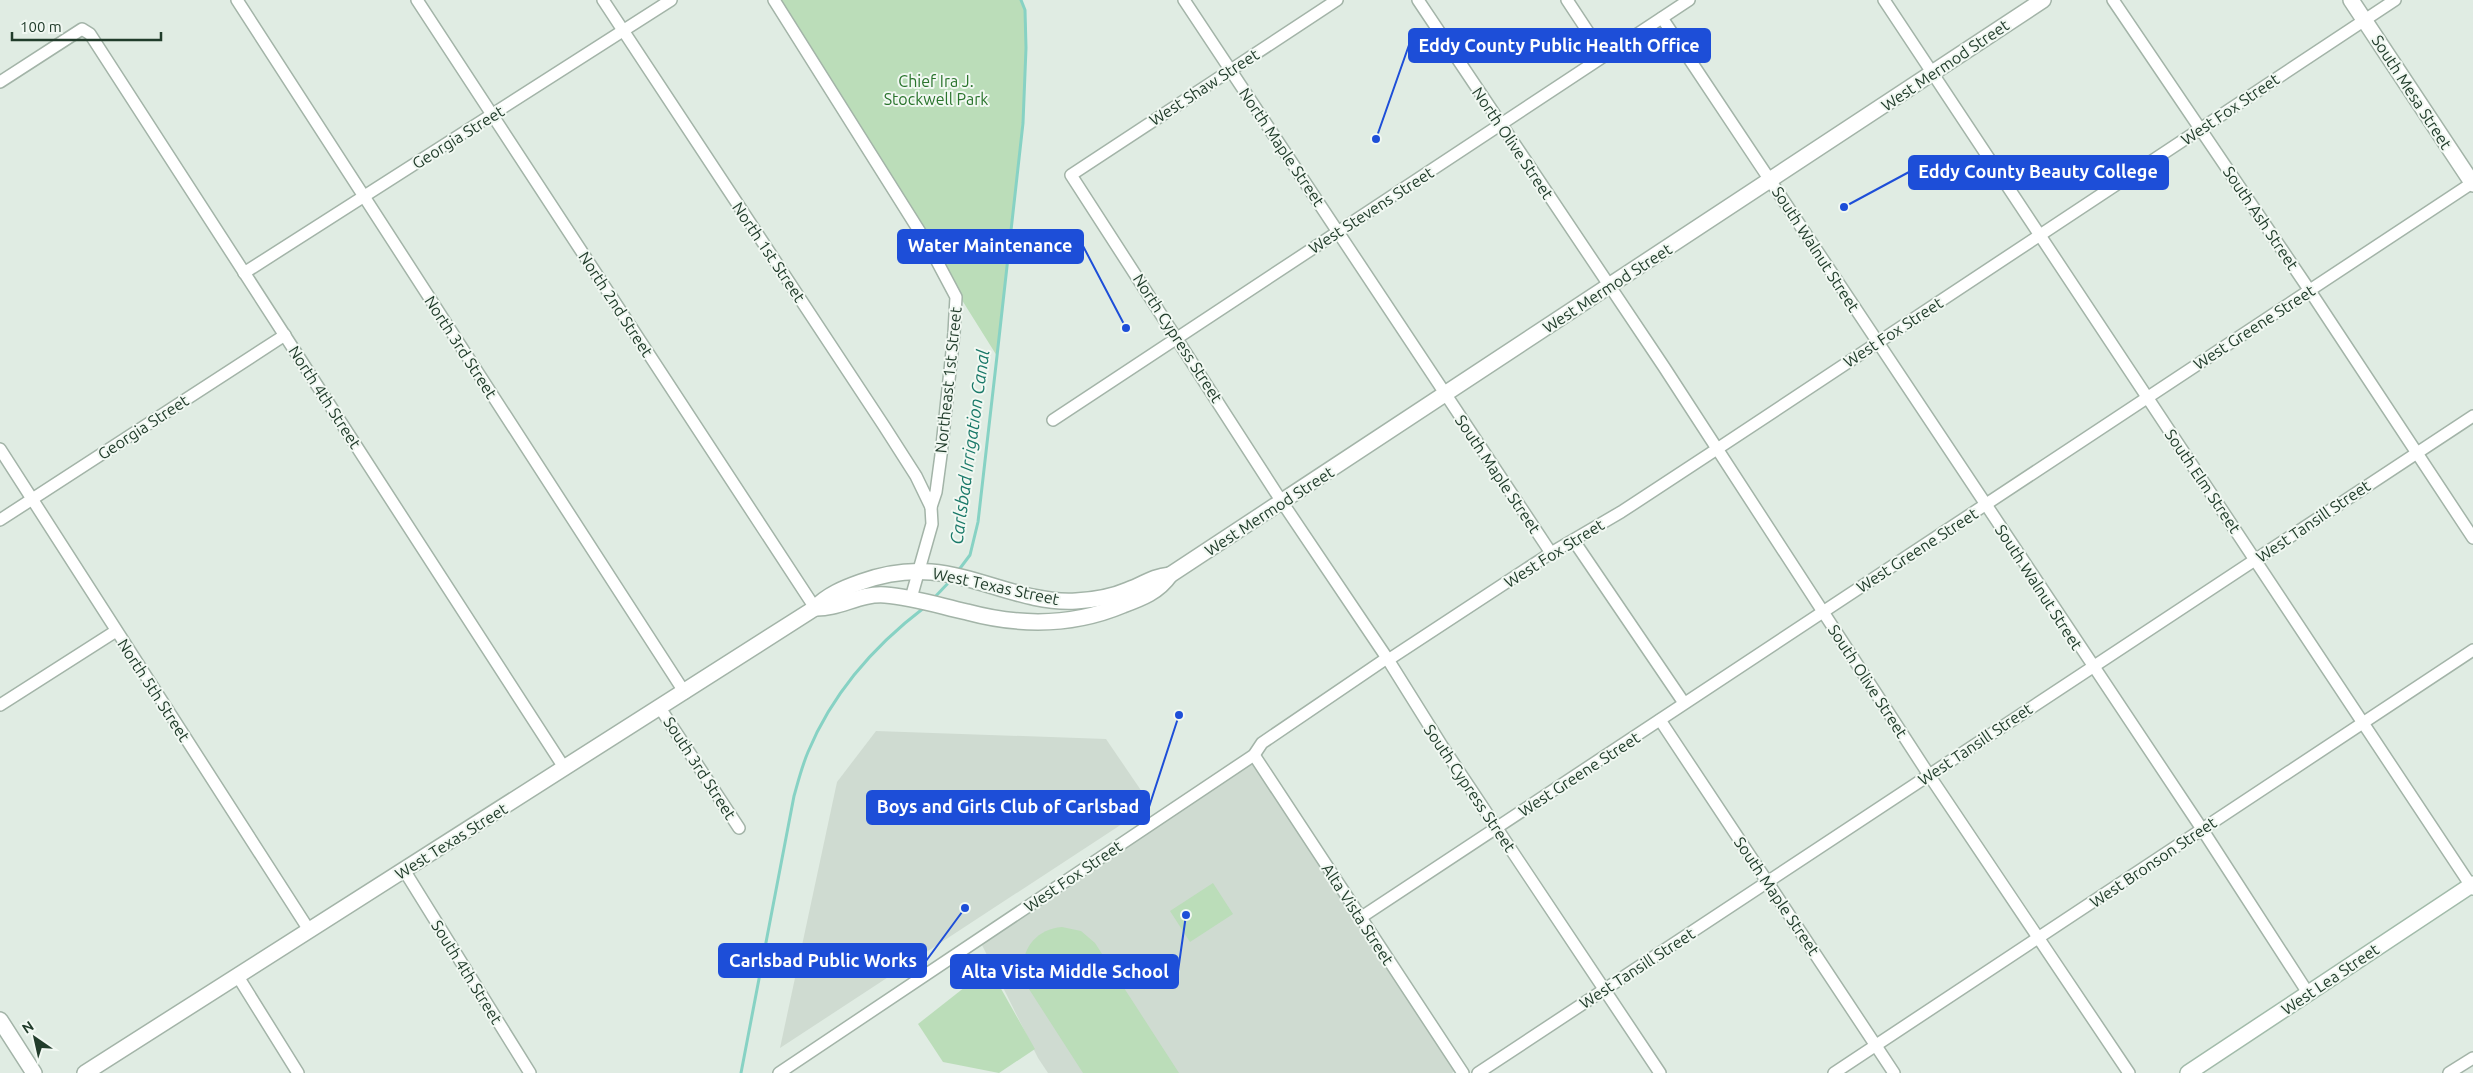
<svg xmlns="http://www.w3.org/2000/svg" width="2473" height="1073" font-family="Ubuntu,sans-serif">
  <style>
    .built { fill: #cfdbd1 }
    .green { fill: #bbddb9 }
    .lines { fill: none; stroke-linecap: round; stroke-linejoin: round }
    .stream { stroke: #87d2c4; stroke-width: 3 }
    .minor-casing { stroke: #a3b4a8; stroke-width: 14 }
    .tertiary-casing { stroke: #a3b4a8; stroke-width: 18 }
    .secondary-casing { stroke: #a2bbaa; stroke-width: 18 }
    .minor { stroke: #fff; stroke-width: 11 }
    .tertiary { stroke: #fff; stroke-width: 15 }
    .secondary { stroke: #fff; stroke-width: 15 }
    .labels { text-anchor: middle; stroke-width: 4; stroke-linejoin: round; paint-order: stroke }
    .street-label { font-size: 16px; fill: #213c2b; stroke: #f1f8f2 }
    .park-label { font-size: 16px; fill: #2a742d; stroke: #f1f8f2 }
    .water-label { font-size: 18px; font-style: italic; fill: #1a7969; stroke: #f1f8f2 }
    .leader { fill: none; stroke: #1d4ed8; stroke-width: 2 }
    .callout-dot { fill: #1d4ed8; stroke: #f1f8f2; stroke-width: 2 }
    .callout { fill: #1d4ed8; stroke: #1d4ed8; stroke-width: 2 }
    .callout-label { font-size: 18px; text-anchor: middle; font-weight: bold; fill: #fff }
  </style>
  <rect width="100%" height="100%" fill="#e0ece3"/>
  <!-- built -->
  <g class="built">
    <path d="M876 731 1106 739 1151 805 780 1048 837 782Z"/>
    <path d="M1254 755 1458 1069 1452 1073H1048L1038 1058 979 939Z"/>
  </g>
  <!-- green -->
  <g class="green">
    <path d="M774 0H1021C1031 26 1026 59 1024 87 1020 177 1007 267 997 356Z"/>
    <path d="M1213 883 1233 914 1190 942 1170 911Z"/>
    <path d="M1062 927 1081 931 1095 943 1179 1073H1083L1027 986C1016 958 1030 930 1062 927Z"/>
    <path d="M979 976 995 978 1035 1049 999 1073 943 1062 918 1024Z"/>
  </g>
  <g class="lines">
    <!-- stream -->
    <g class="stream">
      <path d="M958 571 970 555 978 522 997 356 1023 123 1026 48 1025 10 1021 0"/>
      <path d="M933 599 951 580"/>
      <path d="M741 1073 794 796C798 782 802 766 808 752 832 694 875 645 925 607"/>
    </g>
    <defs>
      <g id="minor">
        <path d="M237 0 685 693"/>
        <path d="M417 0 815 608"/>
        <path d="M603 0 884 426 916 476 931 507"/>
        <path d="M774 0 930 248 956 297 954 333 941 455 936 492 931 507 932 524 911 598"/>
        <path d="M1184 0 1551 553"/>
        <path d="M1337 0 1071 175 1282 502 1387 658 1442 746 1660 1073"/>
        <path d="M1418 0 1664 367 1929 775 2129 1073"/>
        <path d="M1567 0 1604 56"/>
        <path d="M1884 0 2473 889"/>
        <path d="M2113 0 2310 291 2473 538"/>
        <path d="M1662 18 2202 829 2308 993"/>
        <path d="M0 82 82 29 90 34 565 769"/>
        <path d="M244 273 671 0"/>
        <path d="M1053 420 1689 0"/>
        <path d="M0 449 309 930"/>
        <path d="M0 520 285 335"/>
        <path d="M1574 541 1684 703"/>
        <path d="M1388 660 1551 553 1621 512 1717 449 2395 0"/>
        <path d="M0 705 116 631"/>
        <path d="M660 708 739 828"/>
        <path d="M1660 720 1894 1073"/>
        <path d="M1254 755 1463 1073"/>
        <path d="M404 870 530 1073"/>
        <path d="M1360 918 2472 183"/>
        <path d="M237 975 298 1073"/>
        <path d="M779 1073 1254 755 1262 743 1387 658"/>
        <path d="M1478 1073 2473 416"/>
        <path d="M1834 1073 2473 650"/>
        <path d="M2449 1073 2473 1058"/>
      </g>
      <g id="tertiary">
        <path d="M2351 0 2473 184"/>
        <path d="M815 608C839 609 860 593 885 595 913 597 940 606 967 612 1019 626 1073 626 1123 605 1142 598 1158 592 1170 575L2043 0"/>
        <path d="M0 1020 34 1073"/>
        <path d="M85 1073 815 608C827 595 844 588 861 582 883 574 908 570 931 572 980 576 1026 604 1076 601 1093 600 1112 597 1128 590 1145 584 1151 577 1170 575"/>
      </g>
      <path id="secondary" d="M2188 1073 2473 884"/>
    </defs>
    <!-- minor casing -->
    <use href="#minor" class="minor-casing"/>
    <!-- tertiary casing -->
    <use href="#tertiary" class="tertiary-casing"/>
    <!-- secondary casing -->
    <use href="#secondary" class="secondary-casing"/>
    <!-- minor -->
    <use href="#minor" class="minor"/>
    <!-- tertiary -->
    <use href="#tertiary" class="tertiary"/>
    <!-- secondary -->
    <use href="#secondary" class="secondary"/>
  </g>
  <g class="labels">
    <!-- street labels -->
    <g class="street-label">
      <text transform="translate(1945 65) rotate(-34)" y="6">West Mermod Street</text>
      <text transform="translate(1204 87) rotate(-33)" y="6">West Shaw Street</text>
      <text transform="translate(2412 92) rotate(57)" y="6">South Mesa Street</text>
      <text transform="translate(2230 109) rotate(-34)" y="6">West Fox Street</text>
      <text transform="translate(458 137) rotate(-32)" y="6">Georgia Street</text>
      <text transform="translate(1513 143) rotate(56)" y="6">North Olive Street</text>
      <text transform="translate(1282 147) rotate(56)" y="6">North Maple Street</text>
      <text transform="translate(1371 210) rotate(-33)" y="6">West Stevens Street</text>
      <text transform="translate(2261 218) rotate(56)" y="6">South Ash Street</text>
      <text transform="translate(1816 249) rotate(57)" y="6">South Walnut Street</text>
      <text transform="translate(769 252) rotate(56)" y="6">North 1st Street</text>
      <text transform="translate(1607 288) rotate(-33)" y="6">West Mermod Street</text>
      <text transform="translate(616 304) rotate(57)" y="6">North 2nd Street</text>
      <text transform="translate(2254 327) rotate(-33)" y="6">West Greene Street</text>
      <text transform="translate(1893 332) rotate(-33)" y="6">West Fox Street</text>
      <text transform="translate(1178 338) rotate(57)" y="6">North Cypress Street</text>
      <text transform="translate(461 347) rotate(57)" y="6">North 3rd Street</text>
      <text transform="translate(948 380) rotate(-84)" y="6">Northeast 1st Street</text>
      <text transform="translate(325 397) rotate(57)" y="6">North 4th Street</text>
      <text transform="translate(143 427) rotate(-33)" y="6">Georgia Street</text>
      <text transform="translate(1498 474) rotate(56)" y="6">South Maple Street</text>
      <text transform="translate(2203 481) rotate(56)" y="6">South Elm Street</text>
      <text transform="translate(1269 511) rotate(-33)" y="6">West Mermod Street</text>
      <text transform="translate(2313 521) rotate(-34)" y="6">West Tansill Street</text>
      <text transform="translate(1917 550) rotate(-33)" y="6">West Greene Street</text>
      <text transform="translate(1554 553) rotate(-32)" y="6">West Fox Street</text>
      <text transform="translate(996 586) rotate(12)" y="6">West Texas Street</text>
      <text transform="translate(2039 587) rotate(57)" y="6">South Walnut Street</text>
      <text transform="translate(1868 681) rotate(57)" y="6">South Olive Street</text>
      <text transform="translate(154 690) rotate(57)" y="6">North 5th Street</text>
      <text transform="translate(1975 744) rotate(-34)" y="6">West Tansill Street</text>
      <text transform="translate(700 768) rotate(57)" y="6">South 3rd Street</text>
      <text transform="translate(1579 774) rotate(-33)" y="6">West Greene Street</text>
      <text transform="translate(1470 788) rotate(56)" y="6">South Cypress Street</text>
      <text transform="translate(451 841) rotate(-32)" y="6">West Texas Street</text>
      <text transform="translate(2153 862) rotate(-34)" y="6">West Bronson Street</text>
      <text transform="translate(1073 876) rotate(-34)" y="6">West Fox Street</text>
      <text transform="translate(1777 896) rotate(56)" y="6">South Maple Street</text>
      <text transform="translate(1358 914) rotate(57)" y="6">Alta Vista Street</text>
      <text transform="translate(1637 968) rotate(-33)" y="6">West Tansill Street</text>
      <text transform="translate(467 972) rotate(58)" y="6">South 4th Street</text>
      <text transform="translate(2330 979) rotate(-34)" y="6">West Lea Street</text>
    </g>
    <!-- park labels -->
    <g class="park-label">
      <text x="936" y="87">Chief Ira J.<tspan x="936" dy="18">Stockwell Park</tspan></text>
    </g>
    <!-- water labels -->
    <g class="water-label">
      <text transform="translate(970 447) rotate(-82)" y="6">Carlsbad Irrigation Canal</text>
    </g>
  </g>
  <!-- callouts -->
  <path class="leader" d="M1376 139L1409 45M1844 207L1909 172M1126 328L1083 246M1179 715L1149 807M965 908L926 961M1186 915L1178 971"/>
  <g class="callout-dot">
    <circle cx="1376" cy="139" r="5"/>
    <circle cx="1844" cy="207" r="5"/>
    <circle cx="1126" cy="328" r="5"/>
    <circle cx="1179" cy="715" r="5"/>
    <circle cx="965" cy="908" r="5"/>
    <circle cx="1186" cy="915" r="5"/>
  </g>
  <g class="callout">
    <rect x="1409" y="29" width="301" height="33" rx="5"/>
    <rect x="1909" y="156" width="259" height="33" rx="5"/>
    <rect x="898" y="230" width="185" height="33" rx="5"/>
    <rect x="867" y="791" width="282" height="33" rx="5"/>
    <rect x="719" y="944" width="207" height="33" rx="5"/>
    <rect x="951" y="955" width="227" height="33" rx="5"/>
  </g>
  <g class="callout-label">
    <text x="1559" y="52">Eddy County Public Health Office</text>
    <text x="2038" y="178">Eddy County Beauty College</text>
    <text x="990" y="252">Water Maintenance</text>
    <text x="1008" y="813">Boys and Girls Club of Carlsbad</text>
    <text x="823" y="967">Carlsbad Public Works</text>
    <text x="1065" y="978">Alta Vista Middle School</text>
  </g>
  <!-- north arrow -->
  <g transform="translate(35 1038) rotate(326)" stroke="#f1f8f2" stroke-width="4" paint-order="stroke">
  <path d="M0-4L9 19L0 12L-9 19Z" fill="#213c2b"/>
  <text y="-8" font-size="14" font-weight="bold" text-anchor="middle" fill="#213c2b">N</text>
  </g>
  <!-- scale -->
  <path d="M12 32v8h149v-8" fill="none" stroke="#213c2b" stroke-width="2.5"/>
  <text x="20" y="32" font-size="15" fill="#213c2b" stroke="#f1f8f2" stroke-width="4" paint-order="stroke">100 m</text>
</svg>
